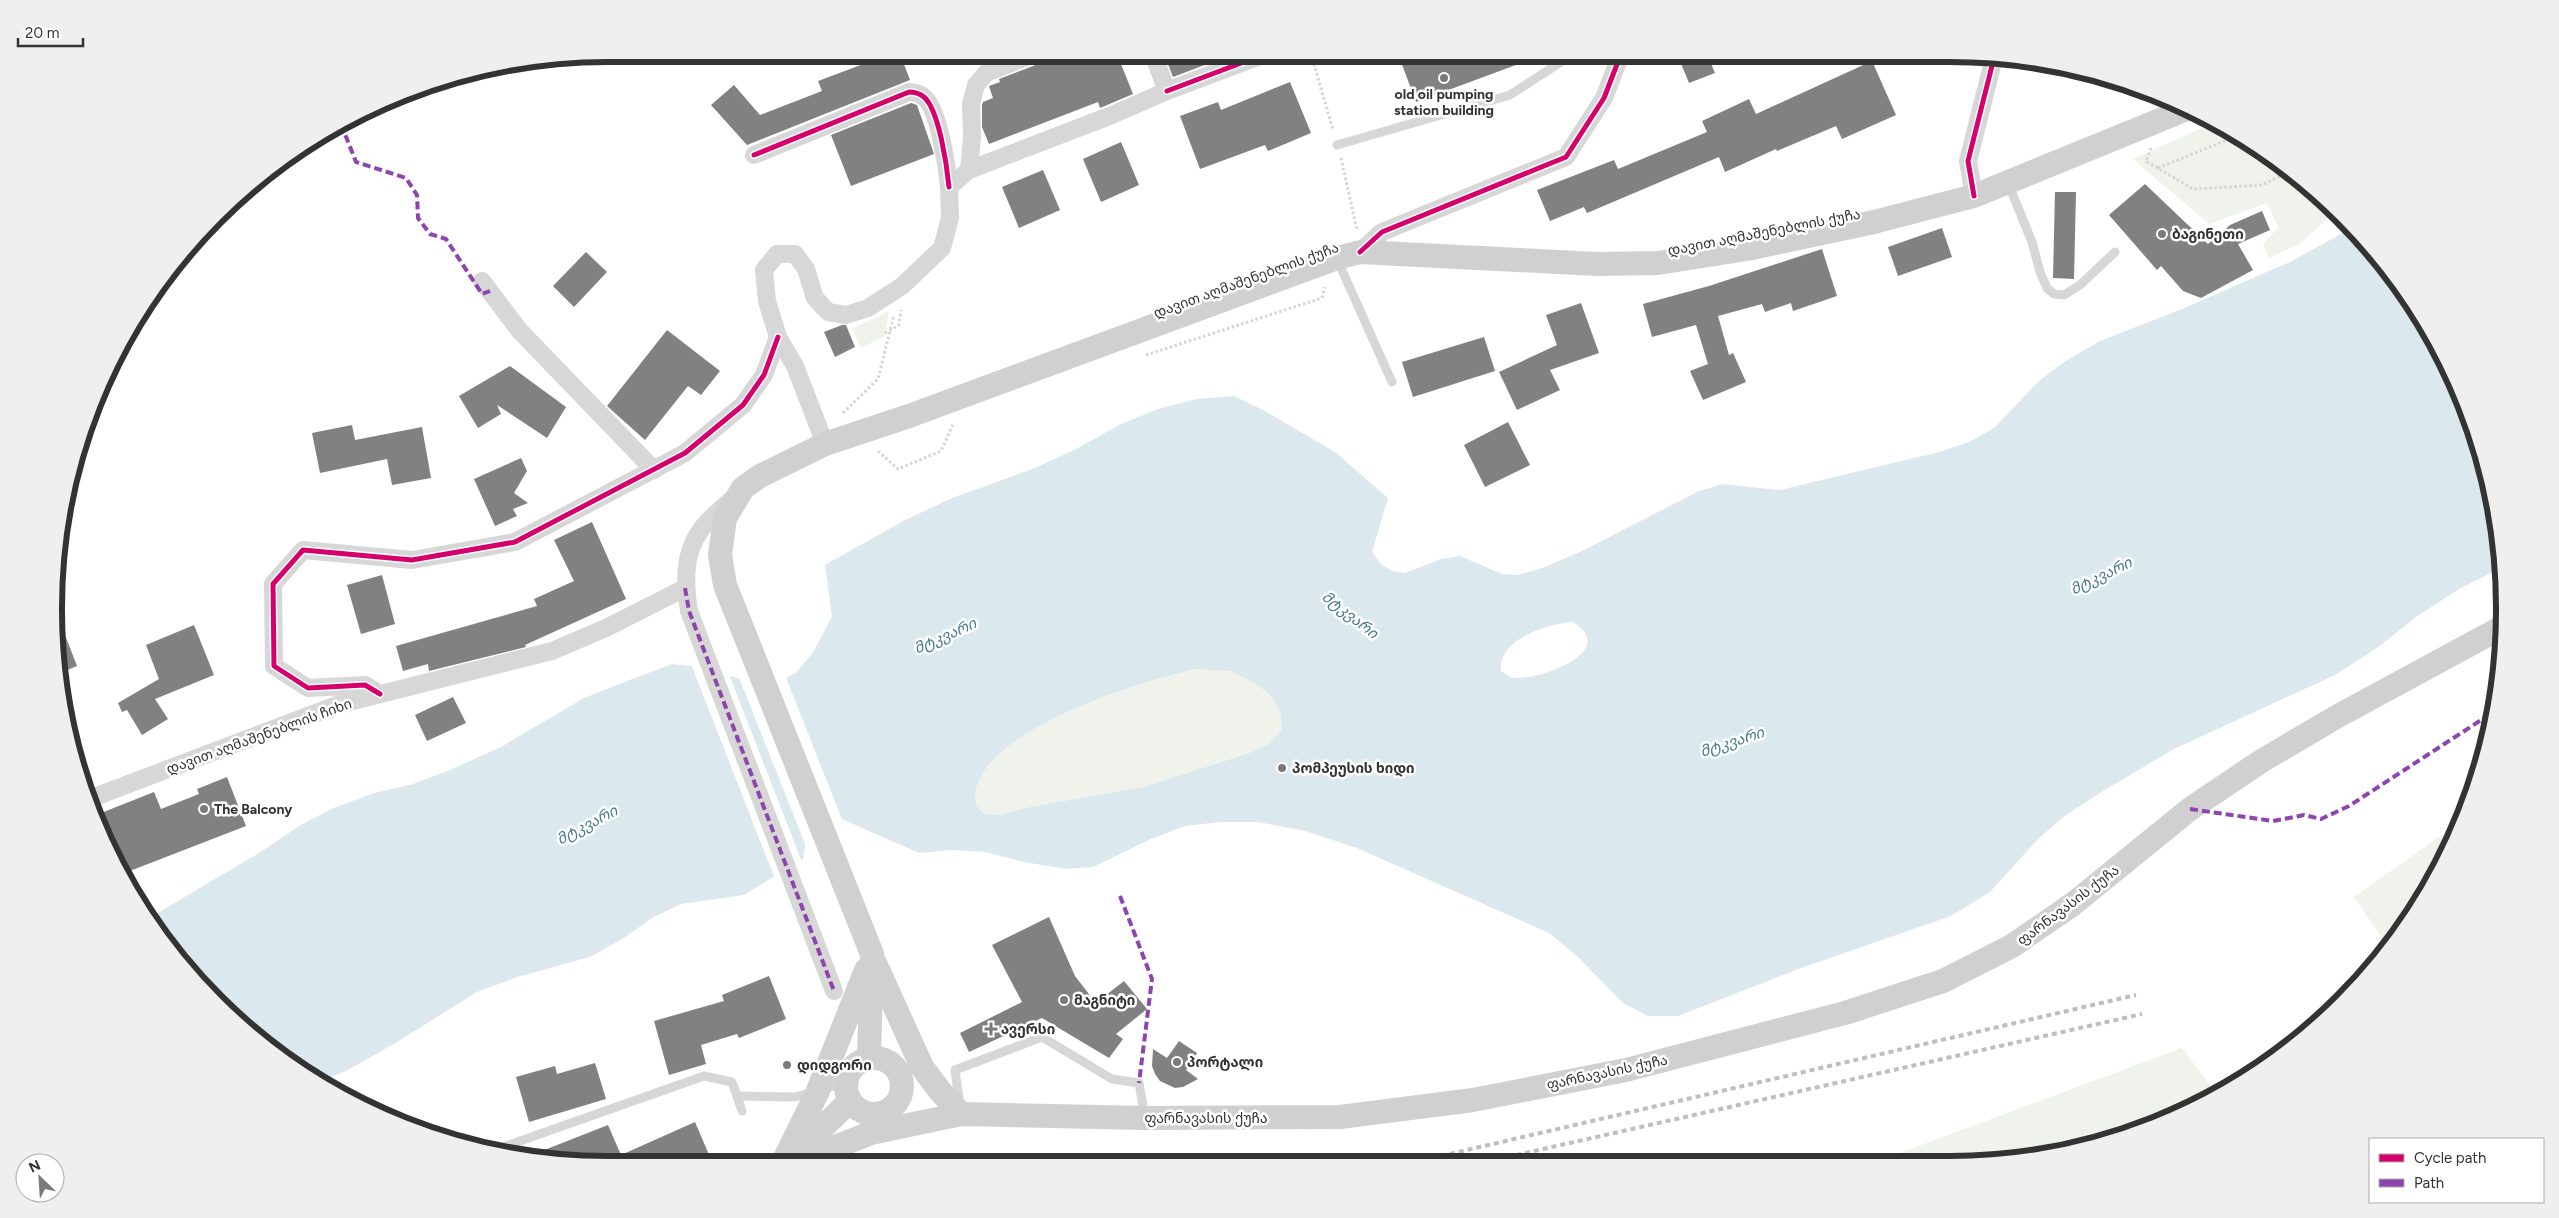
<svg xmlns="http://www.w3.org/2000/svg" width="2559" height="1218" font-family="Figtree,'Noto Sans Georgian',sans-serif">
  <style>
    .green { fill: #f0f3ec }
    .water { fill: #dbe9ee; fill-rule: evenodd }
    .pier { fill: #fff }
    .building { fill: #818181 }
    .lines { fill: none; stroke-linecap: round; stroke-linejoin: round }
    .path { stroke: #d5d5d5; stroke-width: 3; stroke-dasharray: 2.5 2.5; stroke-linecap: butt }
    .lane { stroke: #d7d7d7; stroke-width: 9 }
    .street { stroke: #d7d7d7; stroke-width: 18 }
    .secondary { stroke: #d0d0d0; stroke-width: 24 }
    .rail { stroke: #bebebe; stroke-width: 4; stroke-dasharray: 5 4; stroke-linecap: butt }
    .quiet { stroke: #8e44ad; stroke-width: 4; stroke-dasharray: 8 4; stroke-linecap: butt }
    .cycleway-casing { stroke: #fff; stroke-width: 8 }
    .cycleway { stroke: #d6006c; stroke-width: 5 }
    .poi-dot { fill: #7a7a7a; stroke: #fff; stroke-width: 2 }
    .labels { text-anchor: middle; stroke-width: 5; stroke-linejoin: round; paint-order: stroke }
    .poi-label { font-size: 14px; font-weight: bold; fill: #333; stroke: #fff; text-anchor: start }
    .street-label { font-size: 14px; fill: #333; stroke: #fff }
    .water-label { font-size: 15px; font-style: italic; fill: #467a8f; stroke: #fff }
    .rim { fill: none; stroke: #333; stroke-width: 6 }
  </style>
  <rect width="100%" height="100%" fill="#fff"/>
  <!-- green -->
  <g class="green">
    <path d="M2213 123 2258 147 2336 211 2301 243 2269 258 2263 245 2278 227 2267 203 2209 224 2133 159Z"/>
    <path d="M889 311 885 336 861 348 852 329Z"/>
    <path d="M1196 669 1231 670 1253 682 1269 694 1280 710 1282 729 1269 744 1249 753 1144 787 1034 806 998 815 983 813 976 806C976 801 975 795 976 790 988 728 1142 681 1196 669Z"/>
    <path d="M2463 820 2391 947 2389 948 2354 897Z"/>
    <path d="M2182 1048 2215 1092 2163 1122 2023 1159 1881 1160Z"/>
  </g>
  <!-- water -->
  <path class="water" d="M2352 228 2412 300 2463 396 2495 500 2501 568 2459 589 2416 617 2377 648 2335 675 2174 749 2103 791 2066 815 2039 838 1990 892 1951 916 1801 968 1678 1016H1648L1623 1003 1577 956 1549 933 1357 848 1305 831 1258 822H1221L1185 826 1151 839 1093 867 1066 869 1024 862 985 852 952 850 919 853 842 819 807 834 803 859 744 895 681 904 652 918 624 938 590 957 517 977 477 992 397 1042 346 1071 320 1081 243 1027 169 947 149 918 259 853 299 826 331 809 374 793 413 784 450 770 501 747 584 698 627 681 672 664 701 667 749 682H777L796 673 814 651 832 616 825 565 903 521 952 498 1035 468 1078 448 1119 425 1158 409 1196 399 1234 396 1263 410 1335 452 1388 498 1372 552 1382 565 1392 571 1405 573 1441 559 1460 556 1502 574 1518 575 1540 569 1582 551 1697 492 1722 484 1780 490 1939 452 1969 442 1994 428 2040 380 2064 362 2100 341 2182 309 2290 262ZM1573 622C1624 654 1526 684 1511 677 1508 676 1504 673 1501 671 1497 640 1548 623 1573 622ZM1196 669 1231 671 1253 682 1269 694 1280 710 1282 729 1269 744 1249 753 1144 787 1034 806 998 815 983 813 976 805C976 801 975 795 976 790 988 728 1142 681 1196 669Z"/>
  <!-- pier -->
  <g class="pier">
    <path d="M691 664 728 672 802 862 775 879Z"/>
    <path d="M738 675 749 680 776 679 785 675 843 822 809 836 807 849Z"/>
  </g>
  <!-- building -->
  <g class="building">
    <path d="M890 54H900L910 80 747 145 711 105 734 85 760 115 822 91 818 81Z"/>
    <path d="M1055 54H1117L1133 94 1100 108 1098 102 989 144 982 127V105L983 102 993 98 989 86 1000 82 999 79 1038 64 1043 58Z"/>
    <path d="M1164 54H1231V55L1173 77Z"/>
    <path d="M1398 54H1539L1540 56 1416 102Z"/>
    <path d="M1677 54H1707L1715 73 1689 83Z"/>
    <path d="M1872 61 1896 115 1842 139 1836 126 1777 151 1776 149 1725 172 1719 157 1587 213 1584 207 1550 221 1537 190 1614 160 1618 169 1707 132 1702 121 1749 99 1756 114Z"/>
    <path d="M1290 82 1311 133 1268 151 1265 145 1200 169 1180 116 1218 102 1221 110Z"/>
    <path d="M911 103 917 105 934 154 851 186 831 135Z"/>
    <path d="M1121 142 1139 185 1101 202 1083 159Z"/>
    <path d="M1043 170 1060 210 1019 228 1002 187Z"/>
    <path d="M2145 184 2208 244 2230 225 2262 211 2270 230 2238 244 2253 270 2201 298 2183 291 2161 266 2157 270 2109 215Z"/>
    <path d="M2055 192H2076L2074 279 2053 278Z"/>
    <path d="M1942 228 1952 257 1898 276 1888 247Z"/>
    <path d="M1822 249 1837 296 1793 311 1791 303 1765 312 1762 304 1718 316 1729 355 1733 353 1746 382 1703 400 1690 371 1708 364 1696 325 1652 337 1643 304 1709 286Z"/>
    <path d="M586 252 607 272 574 307 553 286Z"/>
    <path d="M1581 303 1599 353 1550 370 1560 390 1517 410 1499 372 1557 345 1546 315Z"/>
    <path d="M842 325H846L855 347 835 357 824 332Z"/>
    <path d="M667 330 720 371 701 395 688 386 645 440 607 406Z"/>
    <path d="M1484 337 1495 371 1413 397 1402 362Z"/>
    <path d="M510 366 566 407 547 438 497 405 501 414 478 428 459 396Z"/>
    <path d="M1508 422 1530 465 1485 487 1464 445Z"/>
    <path d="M352 425 355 440 422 427 431 478 392 485 387 459 320 473 312 433Z"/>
    <path d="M521 458 527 471 514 493 528 503 513 509 517 516 495 526 474 479Z"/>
    <path d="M592 522 626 599 525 645 526 647 429 671 428 664 403 671 396 646 537 606 534 599 574 581 554 540Z"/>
    <path d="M382 575 395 624 361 634 347 585Z"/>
    <path d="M58 617 77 666 58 674 54 618Z"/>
    <path d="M194 625 214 675 155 699 168 719 142 735 127 710 122 712 118 703 159 679 146 645Z"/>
    <path d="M453 697 466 723 427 741 415 715Z"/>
    <path d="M227 777 246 826 122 874 96 815 154 792 161 809 199 794 197 789Z"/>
    <path d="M1049 917 1075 976 1096 1003 1124 981 1147 1009 1116 1034 1123 1039 1109 1058 1042 1018 969 1052 960 1033 1022 1002 992 945Z"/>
    <path d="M769 976 786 1019 739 1038 737 1034 701 1045 706 1064 669 1075 654 1021 724 1001 722 995Z"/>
    <path d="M1179 1041 1197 1053 1186 1070 1198 1079 1183 1087 1175 1088 1160 1081 1155 1074 1152 1066 1153 1049 1167 1058Z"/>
    <path d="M595 1063 606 1099 529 1122 516 1077 555 1066 557 1074Z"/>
    <path d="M695 1122 713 1164H609L529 1156 608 1125 621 1155Z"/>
  </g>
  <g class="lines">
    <!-- path -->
    <g class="path">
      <path d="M1311 54 1333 130"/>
      <path d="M2203 126 2211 122"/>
      <path d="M2151 148 2146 161 2193 189 2262 185 2288 172"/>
      <path d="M1341 158 1357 230"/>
      <path d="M2158 168 2237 136"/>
      <path d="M885 333 899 325 901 310"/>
      <path d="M1146 355 1322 298 1325 287"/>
      <path d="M843 413 878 379 894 315"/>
      <path d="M878 451 898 469 941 451 953 424"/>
    </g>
    <!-- lane -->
    <g class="lane">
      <path d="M1337 145 1510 95 1561 62 1564 54"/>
      <path d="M2008 183 2032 242 2040 272 2047 288 2054 294 2064 295 2080 285 2115 252"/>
      <path d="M1337 259 1392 382"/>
      <path d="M738 1096 795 1097 846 1083"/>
      <path d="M960 1105 955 1070 1042 1037 1112 1079 1139 1083 1145 1118"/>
      <path d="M492 1151 704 1076 732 1082 742 1111"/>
    </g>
    <!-- street -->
    <g class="street">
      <path d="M1167 91 1265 54"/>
      <path d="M754 155 909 92C914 92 919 93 924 97 939 110 947 166 949 187"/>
      <path d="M969 170 972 138 971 104 976 85 986 73 1034 54"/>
      <path d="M1974 196 1968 161 1994 58"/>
      <path d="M1360 252 1382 232 1566 157 1604 98 1621 54"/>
      <path d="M482 281 519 330 654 470"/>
      <path d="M825 444 795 366 778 337 767 301 764 270 777 254H795L806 269 815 298 828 312 846 315 868 308 902 286 942 248 950 218 949 187 969 170 1112 115 1167 91 1153 54"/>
      <path d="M730 501C720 510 707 520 700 531 683 555 685 584 689 611L834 991"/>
      <path d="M380 694 365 685 308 688 274 666 273 584 303 550 412 560 515 542 685 453 743 405 764 375 778 337"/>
      <path d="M89 799 337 705 552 651 606 628 685 588"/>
    </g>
    <!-- secondary -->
    <g class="secondary">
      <path d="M875 963 922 1067 940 1091 961 1114"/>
      <circle cx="874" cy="1086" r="28"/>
      <path d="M869 1058 872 954 725 585 720 555 725 518 743 488 760 476 825 444 909 416 1337 258 1360 252 1598 264 1658 263 1747 249 1874 222 1974 196 2187 109"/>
      <path d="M792 1157 850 1101"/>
      <path d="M782 1164 817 1093 866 970"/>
      <path d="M792 1164 871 1133 961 1114 1145 1118 1340 1117 1473 1100 1626 1070 1845 1013 1943 981 2012 946 2073 904 2190 809 2263 760 2338 716 2504 626"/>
    </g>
    <!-- rail -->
    <g class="rail">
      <path d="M1490 1161 2142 1014"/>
      <path d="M1415 1162 2136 995"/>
    </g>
    <!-- quiet -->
    <g class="quiet">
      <path d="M341 124 356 162 406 178 417 195 418 218 430 234 446 239 482 294 490 291"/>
      <path d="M685 588 689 611 834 991"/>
      <path d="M2190 809 2273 821 2304 815 2321 819 2349 806 2495 711"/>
      <path d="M1120 896 1152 979 1139 1083"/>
    </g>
    <defs>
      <g id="cycleway">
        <path d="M1167 91 1265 54"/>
        <path d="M754 155 909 92C914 92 919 93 924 97 939 110 947 166 949 187"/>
        <path d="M1974 196 1968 161 1994 58"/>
        <path d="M1360 252 1382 232 1566 157 1604 98 1621 54"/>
        <path d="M380 694 365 685 308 688 274 666 273 584 303 550 412 560 515 542 685 453 743 405 764 375 778 337"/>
      </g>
    </defs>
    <!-- cycleway casing -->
    <use href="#cycleway" class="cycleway-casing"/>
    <!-- cycleway -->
    <use href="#cycleway" class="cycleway"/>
  </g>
  <!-- markers -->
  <g class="poi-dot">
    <circle cx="1444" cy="78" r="5"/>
    <circle cx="2162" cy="234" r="5"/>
    <circle cx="1282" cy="768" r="5"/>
    <circle cx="204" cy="809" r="5"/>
    <circle cx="1064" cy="1000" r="5"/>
    <path d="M988.5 1021.5h5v5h5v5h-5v5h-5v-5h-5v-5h5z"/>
    <circle cx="1177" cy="1062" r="5"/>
    <circle cx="787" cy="1065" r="5"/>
  </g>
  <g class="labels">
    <!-- poi labels -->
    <g class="poi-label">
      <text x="1444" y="99" text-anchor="middle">old oil pumping<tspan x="1444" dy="16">station building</tspan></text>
      <text x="2172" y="239">ბაგინეთი</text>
      <text x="1292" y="773">პომპეუსის ხიდი</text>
      <text x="214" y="814">The Balcony</text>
      <text x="1074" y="1005">მაგნიტი</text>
      <text x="1001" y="1034">ავერსი</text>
      <text x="1187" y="1067">პორტალი</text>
      <text x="797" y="1070">დიდგორი</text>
    </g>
    <!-- street labels -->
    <g class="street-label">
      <text transform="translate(1764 232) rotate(-11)" y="5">დავით აღმაშენებლის ქუჩა</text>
      <text transform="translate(1246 280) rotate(-20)" y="5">დავით აღმაშენებლის ქუჩა</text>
      <text transform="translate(259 736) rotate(-20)" y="5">დავით აღმაშენებლის ჩიხი</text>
      <text transform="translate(2068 905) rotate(-37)" y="5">ფარნავასის ქუჩა</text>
      <text transform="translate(1607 1072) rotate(-12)" y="5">ფარნავასის ქუჩა</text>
      <text x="1206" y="1123">ფარნავასის ქუჩა</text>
    </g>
    <!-- water labels -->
    <g class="water-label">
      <text transform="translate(2101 576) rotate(-26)" y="5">მტკვარი</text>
      <text transform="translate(1350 615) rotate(38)" y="5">მტკვარი</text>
      <text transform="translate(945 636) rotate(-24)" y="5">მტკვარი</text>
      <text transform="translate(1732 742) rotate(-18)" y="5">მტკვარი</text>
      <text transform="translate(587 825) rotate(-28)" y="5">მტკვარი</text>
    </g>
  </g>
  <!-- crop -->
  <path d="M0 0H2559V1218H0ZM608 62H1950A546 546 0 0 1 2496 608V610A546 546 0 0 1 1950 1156H608A546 546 0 0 1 62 610V608A546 546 0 0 1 608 62Z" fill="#efefef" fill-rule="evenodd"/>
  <path class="rim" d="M608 62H1950A546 546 0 0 1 2496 608V610A546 546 0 0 1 1950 1156H608A546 546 0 0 1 62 610V608A546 546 0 0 1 608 62Z"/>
  <!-- legend -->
  <rect x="2369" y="1138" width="175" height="65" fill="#ffffff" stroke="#adadad"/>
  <rect x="2379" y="1154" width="25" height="8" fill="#d6006c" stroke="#adadad"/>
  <text x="2414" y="1163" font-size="15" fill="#333333">Cycle path</text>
  <rect x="2379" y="1179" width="25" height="8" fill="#8e44ad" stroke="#adadad"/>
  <text x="2414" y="1188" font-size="15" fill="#333333">Path</text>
  <!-- north arrow -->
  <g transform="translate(40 1178) rotate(335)"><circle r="24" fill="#ffffff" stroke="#adadad"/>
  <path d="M0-4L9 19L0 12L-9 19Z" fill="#7a7a7a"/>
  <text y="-8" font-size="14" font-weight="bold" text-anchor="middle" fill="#333333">N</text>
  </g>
  <!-- scale -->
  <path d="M18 38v8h65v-8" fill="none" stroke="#333333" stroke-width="2.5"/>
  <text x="25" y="38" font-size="15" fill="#333333" stroke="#ffffff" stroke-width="4" paint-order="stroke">20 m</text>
</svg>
